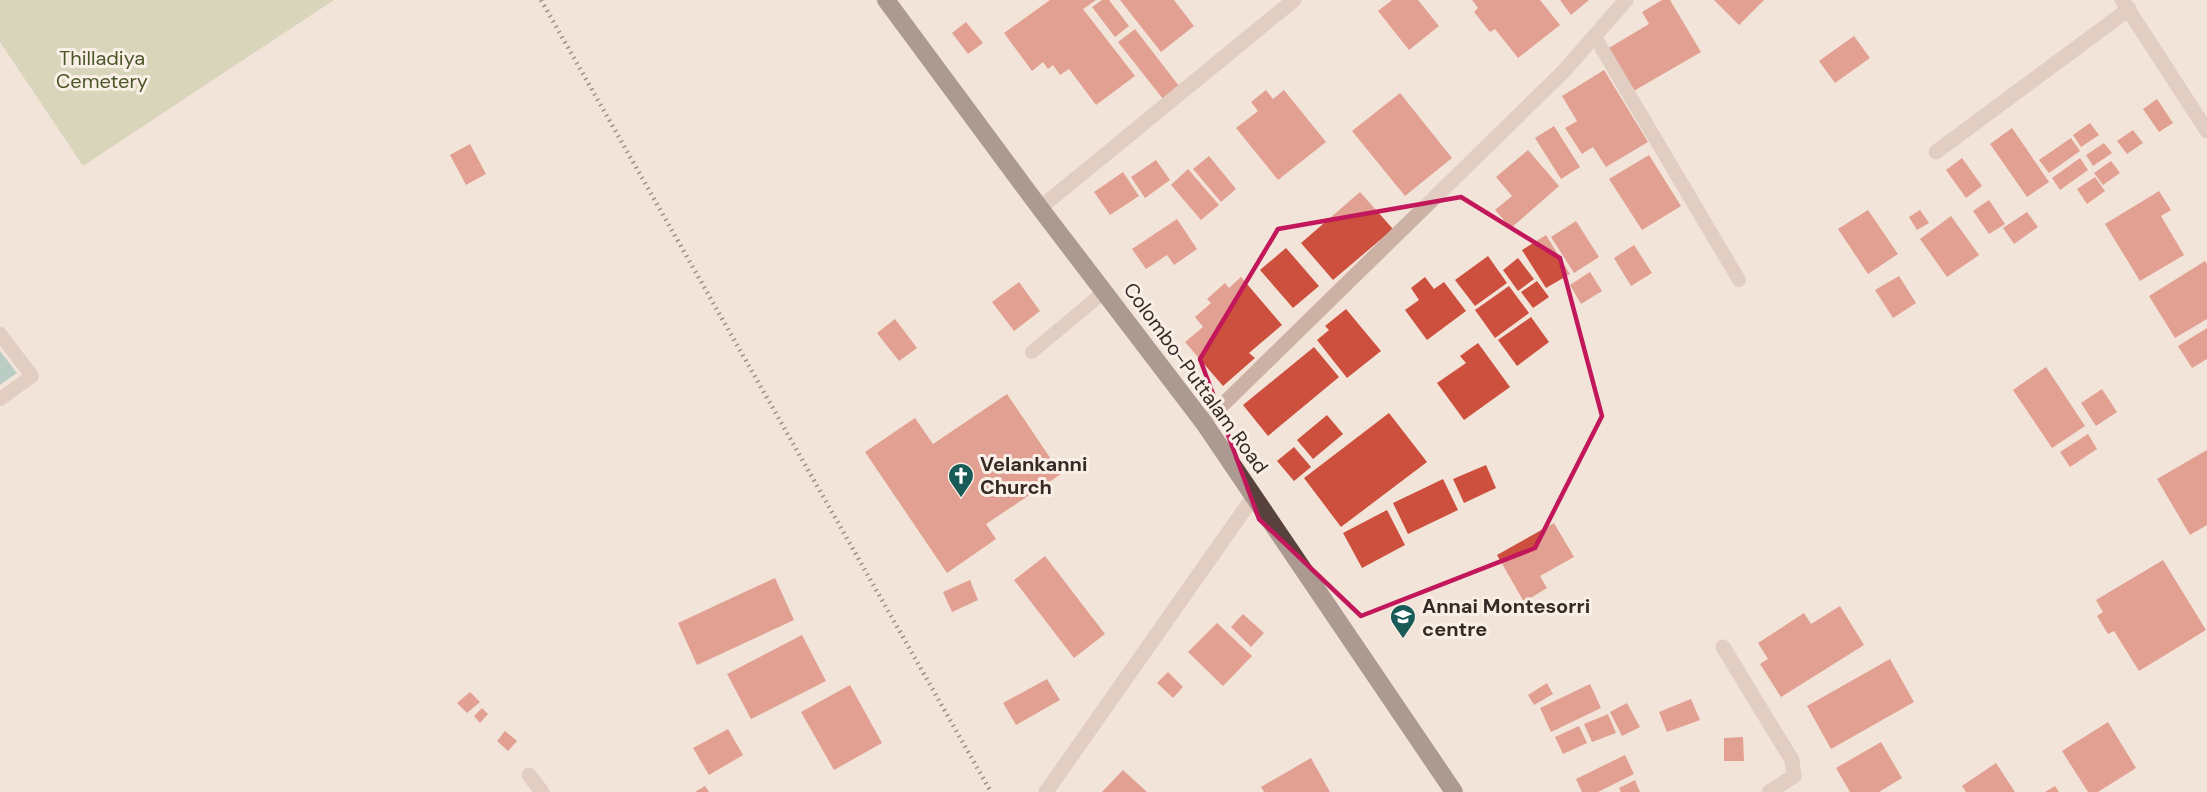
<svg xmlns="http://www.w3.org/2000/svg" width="2207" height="792" font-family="'DM Sans',sans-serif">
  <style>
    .green { fill: #bac398 }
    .water { fill: #77b2ad }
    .building { fill: #cd4f3d }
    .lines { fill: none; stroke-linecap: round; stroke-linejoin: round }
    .lane { stroke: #ccb2a5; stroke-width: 14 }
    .street { stroke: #ccb2a5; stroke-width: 15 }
    .highway { stroke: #58423d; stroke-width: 18 }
    .rail { stroke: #372a26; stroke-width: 4.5; stroke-dasharray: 1.5 4.5; stroke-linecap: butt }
    .marked { fill: none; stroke: #c2185b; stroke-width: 4.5; stroke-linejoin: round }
    .labels { text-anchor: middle; stroke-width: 6; stroke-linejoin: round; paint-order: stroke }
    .park-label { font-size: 20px; fill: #4b5729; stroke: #faefe6 }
    .street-label { font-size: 20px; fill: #372a26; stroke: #faefe6 }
    .poi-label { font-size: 20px; font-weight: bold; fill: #372a26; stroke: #faefe6; text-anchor: start }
  </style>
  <rect width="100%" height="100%" fill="#f3e4d9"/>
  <!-- green -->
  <path class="green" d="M0 0H334L83 166 0 42Z"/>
  <!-- water -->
  <path class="water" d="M0 351 17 373 0 385Z"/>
  <!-- building -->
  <g class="building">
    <path d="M1050 0H1096L1083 9 1135 76 1096 105 1069 69 1060 75 1053 65 1048 69 1043 62 1032 71 1004 33Z"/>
    <path d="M1102 0H1109L1129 26 1115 37 1092 7Z"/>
    <path d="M1120 0H1174L1194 26 1161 52Z"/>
    <path d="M1392 0H1418L1439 26 1409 50 1378 11Z"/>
    <path d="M1472 0H1540L1560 25 1518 58 1495 29 1490 32 1474 12 1478 8Z"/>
    <path d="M1560 0H1589L1571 15Z"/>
    <path d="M1662 0H1670L1701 52 1632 92 1607 49 1649 24 1642 12Z"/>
    <path d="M1714 0H1764L1739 25Z"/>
    <path d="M966 22 983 43 968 54 952 33Z"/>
    <path d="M1135 29 1179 86 1163 99 1118 42Z"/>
    <path d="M1854 36 1870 58 1835 83 1819 61Z"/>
    <path d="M1604 70 1648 142 1606 167 1593 147 1582 154 1565 128 1577 121 1562 96Z"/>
    <path d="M1266 90 1273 99 1284 90 1326 142 1278 180 1236 128 1258 111 1251 102Z"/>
    <path d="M1400 93 1452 158 1405 196 1352 131Z"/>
    <path d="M2157 99 2173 123 2159 132 2143 109Z"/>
    <path d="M2090 123 2099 135 2081 147 2073 135Z"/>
    <path d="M1554 126 1580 167 1561 179 1535 138Z"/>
    <path d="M2012 128 2049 182 2027 197 1990 144Z"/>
    <path d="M2133 130 2143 143 2127 154 2117 141Z"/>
    <path d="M2071 138 2080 151 2049 173 2039 160Z"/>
    <path d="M2104 143 2112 153 2093 166 2086 155Z"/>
    <path d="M470 144 486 174 466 185 450 155Z"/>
    <path d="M1528 150 1559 186 1511 228 1495 210 1512 196 1496 177Z"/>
    <path d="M1649 155 1681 206 1642 230 1609 179Z"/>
    <path d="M1209 156 1236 189 1221 202 1193 169Z"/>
    <path d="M1962 158 1982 186 1966 198 1946 170Z"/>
    <path d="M2080 158 2088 170 2060 190 2052 178Z"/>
    <path d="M1156 160 1170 180 1145 198 1131 177Z"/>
    <path d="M2111 161 2120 173 2103 185 2094 173Z"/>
    <path d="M1188 169 1219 205 1201 220 1171 185Z"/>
    <path d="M1123 172 1139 196 1110 215 1094 192Z"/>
    <path d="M2095 177 2105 191 2087 204 2077 189Z"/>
    <path d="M2159 191 2171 210 2161 216 2184 255 2140 281 2105 224Z"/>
    <path d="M1360 192 1393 229 1333 280 1301 243Z"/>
    <path d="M1989 200 2005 224 1989 234 1973 211Z"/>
    <path d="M1868 210 1898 254 1868 274 1838 229Z"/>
    <path d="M1920 210 1929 223 1917 230 1909 217Z"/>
    <path d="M2027 212 2038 227 2014 244 2003 228Z"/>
    <path d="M1951 216 1979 255 1947 277 1920 239Z"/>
    <path d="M1177 219 1197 249 1174 265 1167 255 1146 269 1132 249Z"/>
    <path d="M1576 221 1599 257 1574 273 1551 237Z"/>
    <path d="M1546 235 1570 274 1546 288 1522 250Z"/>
    <path d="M1634 245 1652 273 1631 286 1614 258Z"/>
    <path d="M1286 248 1319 286 1293 308 1260 270Z"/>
    <path d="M1488 256 1507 283 1475 306 1455 280Z"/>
    <path d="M1518 258 1534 279 1518 291 1503 270Z"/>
    <path d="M2205 261 2207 264V319L2175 338 2149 296Z"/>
    <path d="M1590 272 1602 291 1581 304 1570 285Z"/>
    <path d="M1899 276 1916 303 1893 318 1875 290Z"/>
    <path d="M1241 277 1282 325 1249 353 1255 358 1223 386 1185 342 1203 327 1195 317 1211 303 1207 299 1225 283 1229 288Z"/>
    <path d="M1425 277 1434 289 1444 282 1466 311 1427 340 1405 310 1419 300 1411 288Z"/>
    <path d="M1537 281 1549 297 1533 308 1521 292Z"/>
    <path d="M1019 282 1040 311 1014 331 992 302Z"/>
    <path d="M1509 286 1529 313 1495 338 1475 310Z"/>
    <path d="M1346 309 1381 351 1347 378 1317 340 1329 330 1325 326Z"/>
    <path d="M1531 317 1549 342 1517 366 1498 340Z"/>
    <path d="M895 319 917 348 899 361 877 333Z"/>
    <path d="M2207 328V359L2192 368 2178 346Z"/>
    <path d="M1478 343 1510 387 1464 420 1437 383 1466 363 1460 356Z"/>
    <path d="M1314 347 1339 377 1268 436 1243 405Z"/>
    <path d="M2046 367 2085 426 2052 448 2013 390Z"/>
    <path d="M2102 389 2117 412 2096 426 2081 403Z"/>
    <path d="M1007 394 1061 474 986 524 996 539 947 573 865 452 915 418 933 444Z"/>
    <path d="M1389 413 1427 462 1341 527 1304 478Z"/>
    <path d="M1327 415 1343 434 1313 459 1297 440Z"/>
    <path d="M2088 434 2097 449 2070 467 2060 452Z"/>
    <path d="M1294 447 1311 467 1294 481 1277 461Z"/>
    <path d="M2207 450V525L2190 535 2157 479Z"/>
    <path d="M1486 465 1496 488 1464 503 1453 479Z"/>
    <path d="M1443 479 1458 510 1408 534 1393 503Z"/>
    <path d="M1387 510 1405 545 1362 568 1343 533Z"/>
    <path d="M1554 523 1574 557 1540 576 1547 588 1524 602 1497 555Z"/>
    <path d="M1045 556 1105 634 1074 658 1014 580Z"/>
    <path d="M2163 560 2206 630 2139 671 2114 631 2108 634 2097 616 2103 612 2096 600Z"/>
    <path d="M775 578 794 620 697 665 678 623Z"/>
    <path d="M970 580 978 600 952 612 943 592Z"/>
    <path d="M1840 606 1864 645 1781 697 1760 664 1768 659 1758 643 1804 613 1811 624Z"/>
    <path d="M1243 614 1264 633 1251 647 1231 627Z"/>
    <path d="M1217 623 1252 656 1223 686 1188 652Z"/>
    <path d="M802 635 826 681 751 719 727 674Z"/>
    <path d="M1890 659 1914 702 1831 749 1807 706Z"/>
    <path d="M1168 672 1183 687 1173 698 1157 683Z"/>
    <path d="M1047 679 1060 700 1016 725 1003 703Z"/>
    <path d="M1547 683 1553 694 1534 705 1528 695Z"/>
    <path d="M1590 684 1601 708 1551 732 1540 708Z"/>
    <path d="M850 685 882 743 834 770 801 712Z"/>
    <path d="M470 692 480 702 467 713 457 703Z"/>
    <path d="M1691 699 1700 720 1667 732 1659 712Z"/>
    <path d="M1627 703 1640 727 1622 736 1610 712Z"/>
    <path d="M482 708 488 714 480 723 474 716Z"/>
    <path d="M1608 714 1616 733 1592 742 1584 724Z"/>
    <path d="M2108 722 2136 768 2098 792H2088L2062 751Z"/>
    <path d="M1579 726 1587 743 1563 754 1555 737Z"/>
    <path d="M728 729 743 755 709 775 693 748Z"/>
    <path d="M505 731 517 741 508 751 497 741Z"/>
    <path d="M1743 737 1744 761H1724V738Z"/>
    <path d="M1881 742 1902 778 1879 792H1850L1836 768Z"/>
    <path d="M1625 755 1634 774 1598 792H1582L1576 779Z"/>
    <path d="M1311 758 1330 792H1264L1261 787Z"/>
    <path d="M1996 763 2015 792H1966L1962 786Z"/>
    <path d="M1123 770 1147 792H1102Z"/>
    <path d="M1635 780 1640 792H1621L1619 788Z"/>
    <path d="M705 786 709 792H695Z"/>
    <path d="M2055 786 2059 792H2045Z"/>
  </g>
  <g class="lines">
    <!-- lane -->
    <g class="lane">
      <path d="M1595 37 1739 280"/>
      <path d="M0 334 32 376 0 399"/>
      <path d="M1032 352 1105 291"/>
    </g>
    <!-- street -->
    <g class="street">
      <path d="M2122 0 2207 131"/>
      <path d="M1936 152 2129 9"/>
      <path d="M1040 208 1294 0"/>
      <path d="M1204 423 1564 71 1626 0"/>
      <path d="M1723 647 1792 760 1794 776 1769 792"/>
      <path d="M529 775 542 792"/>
      <path d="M1046 792 1254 496"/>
    </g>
    <!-- highway -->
    <path class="highway" d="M886 0 1040 208 1204 423 1454 792"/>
    <!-- rail -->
    <path class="rail" d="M541 0 991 792"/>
  </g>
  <!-- marked area -->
  <path d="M0 0H2207V792H0ZM1461 197 1560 258 1602 416 1535 548 1361 616 1259 519 1200 359 1278 229Z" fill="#f3e4d9" fill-opacity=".55" fill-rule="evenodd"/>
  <path class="marked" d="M1461 197 1560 258 1602 416 1535 548 1361 616 1259 519 1200 359 1278 229Z"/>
  <!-- icons -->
  <defs>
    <symbol id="church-pin" viewBox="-11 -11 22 30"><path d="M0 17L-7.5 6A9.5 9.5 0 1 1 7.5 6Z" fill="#195b57" stroke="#faefe6"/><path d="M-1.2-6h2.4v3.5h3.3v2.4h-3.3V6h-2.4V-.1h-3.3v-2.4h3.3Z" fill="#fff"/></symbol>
    <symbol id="school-pin" viewBox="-11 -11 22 30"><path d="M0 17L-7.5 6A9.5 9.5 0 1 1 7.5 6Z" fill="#195b57" stroke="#faefe6"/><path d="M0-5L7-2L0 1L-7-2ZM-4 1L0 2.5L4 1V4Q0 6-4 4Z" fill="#fff"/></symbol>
  </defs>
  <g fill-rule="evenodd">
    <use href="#church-pin" x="946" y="461" width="30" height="40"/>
    <use href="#school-pin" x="1388" y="602" width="30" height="40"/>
  </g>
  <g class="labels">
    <!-- park labels -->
    <g class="park-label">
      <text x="102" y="65">Thilladiya<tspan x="102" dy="23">Cemetery</tspan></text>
    </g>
    <!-- street labels -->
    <g class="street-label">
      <text transform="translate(1196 378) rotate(54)" y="7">Colombo-Puttalam Road</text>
    </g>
    <!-- poi labels -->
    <g class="poi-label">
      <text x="980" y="471">Velankanni<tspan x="980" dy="23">Church</tspan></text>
      <text x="1422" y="613">Annai Montesorri<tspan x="1422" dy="23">centre</tspan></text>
    </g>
  </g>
</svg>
